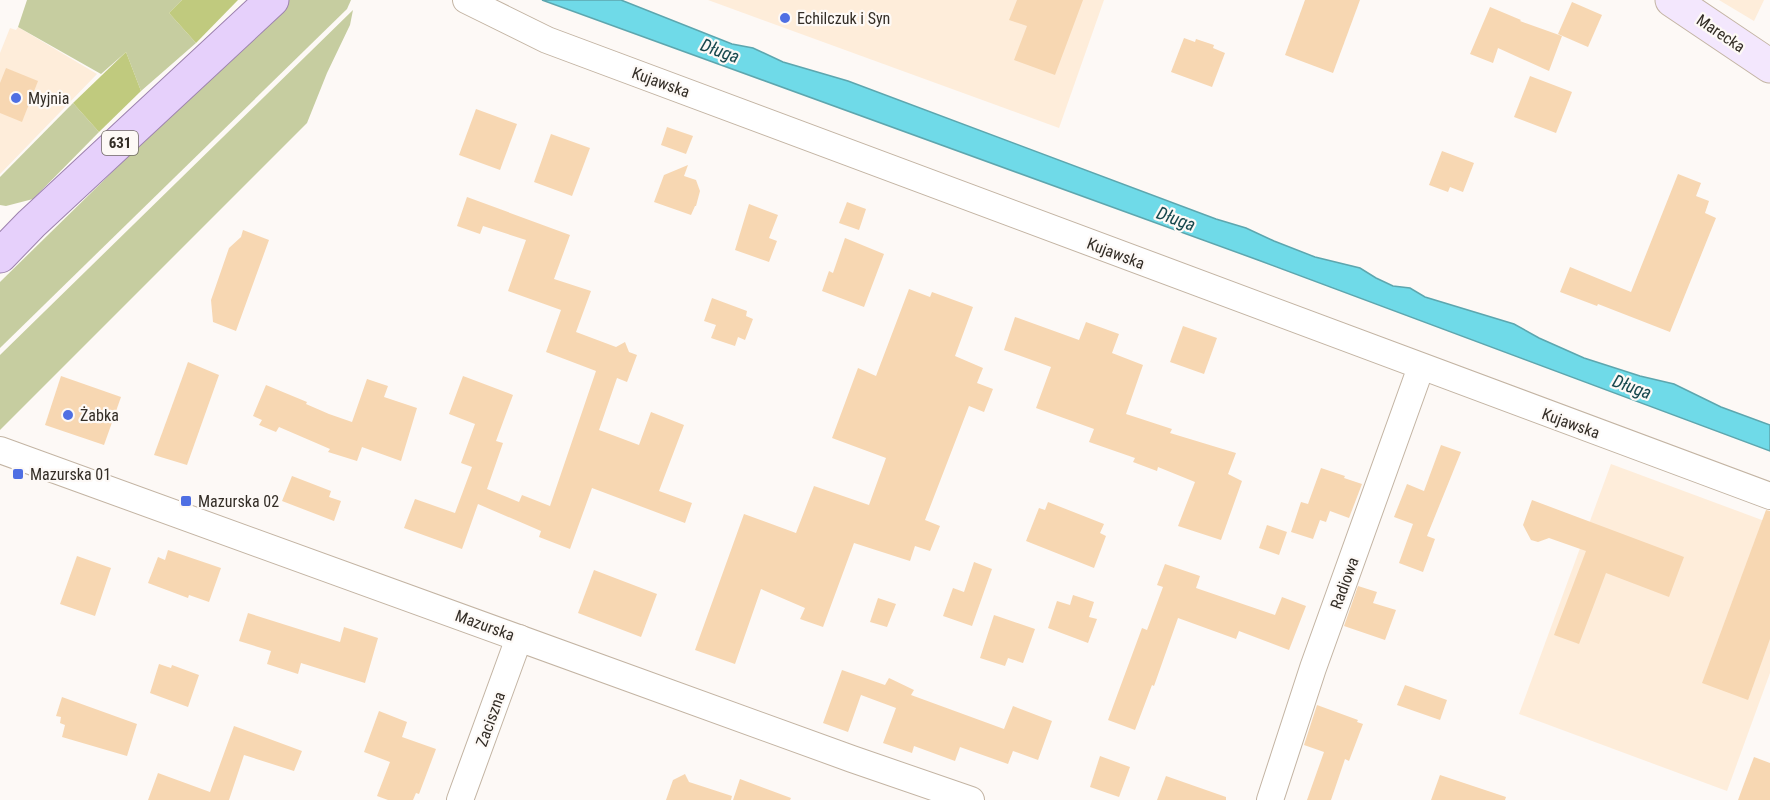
<svg xmlns="http://www.w3.org/2000/svg" width="1770" height="800" font-family="'Roboto Condensed',sans-serif">
  <style>
    .built { fill: #feedda }
    .green { fill: #c6cda0 }
    .forest { fill: #c0ca7e }
    .water { fill: #6fdae8; stroke: #5da6ae; stroke-width: 1.5 }
    .building { fill: #f7d7b2 }
    .lines { fill: none; stroke-linecap: round; stroke-linejoin: round }
    .street-casing { stroke: #c3b4a3; stroke-width: 28 }
    .secondary-casing { stroke: #c3b4a3; stroke-width: 35 }
    .primary-casing { stroke: #9d82ae; stroke-width: 35 }
    .street { stroke: #fff; stroke-width: 26 }
    .secondary { stroke: #f3e7fd; stroke-width: 33 }
    .primary { stroke: #e6d0fb; stroke-width: 33 }
    .poi-dot { fill: #4f6fe3; stroke: #fdf9f6; stroke-width: 2 }
    .labels { text-anchor: middle; stroke-width: 4.5; stroke-linejoin: round; paint-order: stroke }
    .shield { fill: #fdf9f6; stroke: #706a64; stroke-width: 1.5 }
    .shield-label { font-size: 15px; font-weight: bold; fill: #332d26 }
    .poi-label { font-size: 16px; fill: #332d26; stroke: #fdf9f6; text-anchor: start }
    .street-label { font-size: 16px; fill: #332d26; stroke: #fdf9f6 }
    .water-label { font-size: 18px; font-style: italic; fill: #17484e; stroke: #fdf9f6 }
  </style>
  <rect width="100%" height="100%" fill="#fdf9f6"/>
  <!-- built -->
  <g class="built">
    <path d="M708 0H1104L1059 128Z"/>
    <path d="M1719 0H1764L1754 21Z"/>
    <path d="M18 27 97 74 0 174V53L10 28 16 30Z"/>
    <path d="M1611 464 1770 523V673L1727 791 1519 714Z"/>
  </g>
  <!-- green -->
  <g class="green">
    <path d="M27 0H182L169 13 196 43 141 91 126 52 101 74 18 27Z"/>
    <path d="M288 0H351L347 9 0 348V282Z"/>
    <path d="M353 10 350 25 327 73 307 123 0 430V355Z"/>
    <path d="M73 103 99 132 33 199 6 206 0 205V177Z"/>
  </g>
  <!-- forest -->
  <g class="forest">
    <path d="M182 0H238L196 43 169 13Z"/>
    <path d="M126 52 141 91 99 132 73 103Z"/>
  </g>
  <!-- water -->
  <path class="water" d="M542 0H621L732 44 753 48 783 62 848 81 1216 219 1246 228 1274 241 1315 257 1360 268 1376 278 1393 286 1410 288 1425 297 1514 324 1539 338 1584 358 1640 376 1674 384 1721 407 1770 425V451L1258 260Z"/>
  <!-- building -->
  <g class="building">
    <path d="M1017 0H1083L1055 75 1014 60 1027 26 1009 20Z"/>
    <path d="M1305 0H1360L1333 73 1285 55Z"/>
    <path d="M1572 2 1602 15 1588 47 1558 34Z"/>
    <path d="M1490 7 1521 20 1520 21 1562 36 1549 71 1498 48 1493 63 1470 54Z"/>
    <path d="M1184 38 1195 42 1196 39 1214 45 1213 48 1225 53 1212 87 1171 72Z"/>
    <path d="M6 68 38 81 22 122 0 113V83Z"/>
    <path d="M1530 76 1572 92 1556 133 1514 117Z"/>
    <path d="M476 109 517 124 500 170 459 155Z"/>
    <path d="M667 127 693 136 686 154 661 145Z"/>
    <path d="M551 134 590 148 572 196 534 182Z"/>
    <path d="M1442 151 1474 163 1463 192 1450 187 1448 192 1429 185Z"/>
    <path d="M688 165 684 176 696 180 700 191 696 206H695L691 215 654 202 664 175Z"/>
    <path d="M1678 174 1701 183 1696 196 1709 201 1705 213 1716 218 1670 332 1598 304 1597 306 1560 292 1570 267 1631 292Z"/>
    <path d="M467 197 570 235 554 279 591 291 576 332 616 347 625 342 629 352 637 355 627 382 617 378 599 430 639 445 651 412 684 425 659 491 692 503 685 523 592 488 570 549 539 537 541 531 478 504 462 549 404 528 415 499 455 513 472 467 461 463 475 424 449 414 463 376 513 395 496 441 503 443 487 489 519 502 522 495 550 506 596 371 546 352 561 310 508 291 526 240 483 226 480 234 457 226Z"/>
    <path d="M847 202 866 209 859 230 839 223Z"/>
    <path d="M749 204 778 215 769 238 777 241 769 262 735 250Z"/>
    <path d="M243 230 269 240 236 331 213 322 211 300 229 248 241 237Z"/>
    <path d="M845 238 884 254 864 307 822 291 829 271 833 273Z"/>
    <path d="M909 289 930 297 932 292 973 307 955 356 983 368 977 383 993 389 984 412 969 406 925 520 940 526 930 551 915 546 910 561 854 543 823 627 800 619 805 608 761 589 735 664 695 650 744 514 796 533 814 486 869 505 886 458 832 438 858 368 876 376Z"/>
    <path d="M712 298 747 311 746 316 753 319 745 340 738 337 735 346 711 338 716 325 704 321Z"/>
    <path d="M1015 317 1079 340 1086 322 1119 334 1112 353 1143 365 1126 414 1172 429 1170 433 1236 453 1228 474 1242 481 1221 540 1178 526 1195 482 1158 467 1157 471 1133 462 1135 458 1089 442 1094 429 1036 408 1051 367 1004 350Z"/>
    <path d="M1183 326 1217 338 1204 374 1170 362Z"/>
    <path d="M188 362 219 375 187 465 154 455Z"/>
    <path d="M61 376 121 397 104 445 45 425Z"/>
    <path d="M367 379 388 386 384 397 417 408 401 461 362 447 357 461 328 452 330 449 279 427 276 432 259 425 262 420 253 416 266 385 307 402 306 404 329 414 352 422Z"/>
    <path d="M1441 445 1461 452 1427 536 1435 539 1423 572 1399 563 1413 524 1394 517 1407 484 1424 491Z"/>
    <path d="M1321 468 1345 476 1344 478 1362 484 1349 518 1330 511 1326 522 1320 520 1313 539 1291 532 1301 502 1308 504Z"/>
    <path d="M292 476 331 491 329 497 341 501 334 521 282 501Z"/>
    <path d="M1532 500 1684 557 1669 597 1606 573 1579 644 1554 635 1586 551 1549 538 1538 542 1531 540 1523 525Z"/>
    <path d="M1048 502 1104 524 1100 533 1106 536 1094 568 1026 541 1039 508 1045 510Z"/>
    <path d="M1766 510 1770 511V639L1748 700 1702 683Z"/>
    <path d="M1267 525 1287 532 1279 555 1259 548Z"/>
    <path d="M168 550 221 568 209 602 189 595 188 598 148 583 158 557 165 560Z"/>
    <path d="M77 556 111 568 95 616 60 604Z"/>
    <path d="M974 562 992 569 972 626 943 616 953 588 964 592Z"/>
    <path d="M1165 564 1200 576 1196 588 1275 615 1282 597 1306 606 1289 650 1239 631 1236 639 1178 618 1154 686 1152 685 1135 730 1108 720 1142 628 1147 630 1163 587 1157 585Z"/>
    <path d="M594 570 657 594 641 637 578 613Z"/>
    <path d="M1358 586 1377 592 1373 603 1396 610 1385 640 1344 626Z"/>
    <path d="M1073 595 1094 602 1089 617 1097 619 1088 643 1048 628 1057 601 1070 605Z"/>
    <path d="M878 598 896 604 887 627 870 622Z"/>
    <path d="M248 613 340 642 344 627 378 638 365 683 301 663 298 674 267 664 271 651 239 641Z"/>
    <path d="M994 615 1035 629 1023 663 1008 658 1005 666 980 658Z"/>
    <path d="M159 664 171 668 172 665 199 675 188 707 150 693Z"/>
    <path d="M842 670 885 685 889 678 914 690 911 695 1004 729 1013 706 1052 721 1038 760 1013 751 1008 764 960 747 955 761 914 746 912 753 883 743 896 708 861 695 848 732 823 723Z"/>
    <path d="M1405 685 1447 700 1440 720 1397 705Z"/>
    <path d="M62 697 137 724 127 756 62 737 65 725 60 723 61 717 56 716Z"/>
    <path d="M1317 705 1358 720 1357 722 1363 724 1349 761 1345 759 1331 800H1307L1324 752 1304 745Z"/>
    <path d="M379 711 407 722 402 737 436 749 419 794 416 793 413 800H388L377 796 390 762 364 752Z"/>
    <path d="M234 726 302 751 294 771 244 755 229 800H148L158 773 210 792Z"/>
    <path d="M1100 756 1130 767 1119 797 1090 787Z"/>
    <path d="M1754 757 1770 763V800H1738Z"/>
    <path d="M685 774 689 782 732 796 731 800H666L673 780Z"/>
    <path d="M1440 775 1506 797 1505 800H1431Z"/>
    <path d="M1166 776 1226 797V800H1157Z"/>
    <path d="M740 779 791 798 790 800H733Z"/>
  </g>
  <g class="lines">
    <defs>
      <g id="street">
        <path d="M466 0 547 40 1770 496"/>
        <path d="M0 450 852 759 971 800"/>
        <path d="M460 800 519 638"/>
        <path d="M1270 800 1313 668 1421 367"/>
      </g>
      <path id="secondary" d="M1672 0 1770 66"/>
      <path id="primary" d="M0 256 31 224 272 0"/>
    </defs>
    <!-- street casing -->
    <use href="#street" class="street-casing"/>
    <!-- secondary casing -->
    <use href="#secondary" class="secondary-casing"/>
    <!-- primary casing -->
    <use href="#primary" class="primary-casing"/>
    <!-- street -->
    <use href="#street" class="street"/>
    <!-- secondary -->
    <use href="#secondary" class="secondary"/>
    <!-- primary -->
    <use href="#primary" class="primary"/>
  </g>
  <!-- markers -->
  <g class="poi-dot">
    <circle cx="785" cy="18" r="6"/>
    <circle cx="16" cy="98" r="6"/>
    <circle cx="68" cy="415" r="6"/>
    <rect x="12" y="468" width="12" height="12" rx="3"/>
    <rect x="180" y="495" width="12" height="12" rx="3"/>
  </g>
  <g class="labels">
    <!-- shield labels -->
    <rect class="shield" x="102" y="131" width="36" height="24" rx="4.5"/>
    <g class="shield-label">
      <text x="120" y="148">631</text>
    </g>
    <!-- poi labels -->
    <g class="poi-label">
      <text x="797" y="24">Echilczuk i Syn</text>
      <text x="28" y="104">Myjnia</text>
      <text x="80" y="421">Żabka</text>
      <text x="30" y="480">Mazurska 01</text>
      <text x="198" y="507">Mazurska 02</text>
    </g>
    <!-- street labels -->
    <g class="street-label">
      <text transform="translate(1721 33) rotate(34)" y="6">Marecka</text>
      <text transform="translate(661 82) rotate(20)" y="6">Kujawska</text>
      <text transform="translate(1116 253) rotate(21)" y="6">Kujawska</text>
      <text transform="translate(1571 423) rotate(20)" y="6">Kujawska</text>
      <text transform="translate(1344 583) rotate(-70)" y="6">Radiowa</text>
      <text transform="translate(485 625) rotate(20)" y="6">Mazurska</text>
      <text transform="translate(490 719) rotate(-70)" y="6">Zaciszna</text>
    </g>
    <!-- water labels -->
    <g class="water-label">
      <text transform="translate(720 51) rotate(20)" y="6">Długa</text>
      <text transform="translate(1176 219) rotate(20)" y="6">Długa</text>
      <text transform="translate(1632 387) rotate(20)" y="6">Długa</text>
    </g>
  </g>
</svg>
